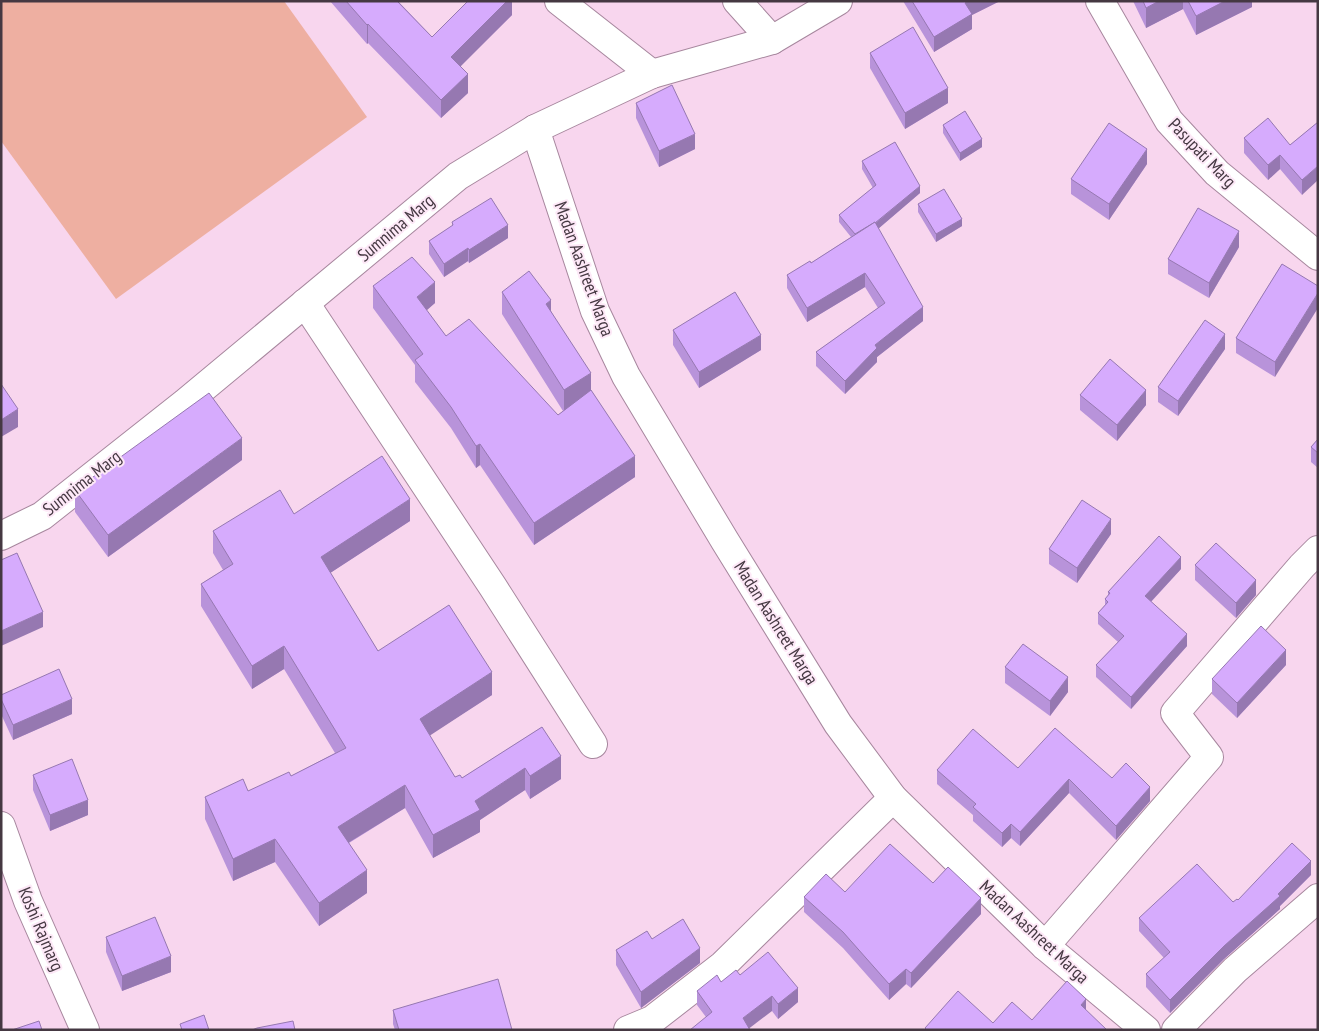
<svg xmlns="http://www.w3.org/2000/svg" width="1319" height="1031" font-family="'PT Sans Narrow',sans-serif">
  <style>
    .green { fill: #eeafa1 }
    .lines { fill: none; stroke-linecap: round; stroke-linejoin: round }
    .minor-casing { stroke: #a7879e; stroke-width: 30 }
    .major-casing { stroke: #a7879e; stroke-width: 30 }
    .minor { stroke: #fff; stroke-width: 28 }
    .major { stroke: #fff; stroke-width: 28 }
    .wall { fill: #b893da }
    .shaded-wall { fill: #9678b1 }
    .building { fill: #d6abfd; stroke: #9678b1 }
    .labels { text-anchor: middle; stroke-width: 4; stroke-linejoin: round; paint-order: stroke }
    .street-label { font-size: 18px; fill: #453842; stroke: #fde8f7 }
  </style>
  <rect width="100%" height="100%" fill="#f8d6ee"/>
  <!-- green -->
  <path class="green" d="M1 1H284L367 117 116 299 1 141Z"/>
  <g class="lines">
    <defs>
      <g id="minor">
        <path d="M559 1 652 74"/>
        <path d="M737 1 772 40"/>
        <path d="M1100 1 1169 121 1217 173 1318 256"/>
        <path d="M535 129 595 311 626 376 725 541 838 724 893 798 1045 946 1146 1030"/>
        <path d="M305 303 493 587 593 744"/>
        <path d="M1 536 42 516 185 403 458 176 535 129 652 74 772 40 838 1"/>
        <path d="M1045 946 1209 757 1175 713 1302 566 1318 550"/>
        <path d="M628 1030 652 1020 723 965 893 798"/>
        <path d="M1176 1030 1235 970 1318 898"/>
      </g>
      <path id="major" d="M1 826 28 901 85 1030"/>
    </defs>
    <!-- minor casing -->
    <use href="#minor" class="minor-casing"/>
    <!-- major casing -->
    <use href="#major" class="major-casing"/>
    <!-- minor -->
    <use href="#minor" class="minor"/>
    <!-- major -->
    <use href="#major" class="major"/>
  </g>
  <!-- wall -->
  <g class="wall">
    <path d="M330 1H398L432 37 467 2 466 1H512V15L460 66 468 93 441 118 368 43 367 44Z"/>
    <path d="M903 1H1000L972 15V29L934 52Z"/>
    <path d="M1133 1H1252V7L1196 35 1183 9 1146 28Z"/>
    <path d="M870 53 948 103 905 129 870 68Z"/>
    <path d="M636 103 695 149 659 167 636 118Z"/>
    <path d="M1318 122 1302 195 1280 169 1268 180 1244 153V138L1290 145Z"/>
    <path d="M943 125 982 147 960 161 943 133Z"/>
    <path d="M862 161 920 193 878 229 923 321 877 357V362L845 394 816 366V352L878 308 865 287 807 322 787 288V275L811 263 851 237 839 222V215L873 188 862 169Z"/>
    <path d="M1147 164 1109 220 1071 194V179Z"/>
    <path d="M918 204 962 226 936 242 918 212Z"/>
    <path d="M452 222 508 238 469 263 468 261 444 277 429 254V241L452 226Z"/>
    <path d="M1239 247 1209 298 1168 274V259Z"/>
    <path d="M1282 264 1275 377 1236 353V338Z"/>
    <path d="M373 286 435 303 426 310 446 336 558 415 563 411 502 314V292L551 311 635 477 534 545 480 465 476 468 451 428 415 382V365L373 308Z"/>
    <path d="M673 330 761 350 699 388 673 345Z"/>
    <path d="M1225 349 1178 416 1158 402V387Z"/>
    <path d="M1080 395 1146 405 1117 441 1080 410Z"/>
    <path d="M1318 439V468L1311 462V447Z"/>
    <path d="M242 460 108 557 75 512V490Z"/>
    <path d="M294 514 410 521 330 573 378 651 492 695 429 735 455 777 462 778 542 727 561 779 530 799 525 790 480 820V832L433 858 405 808 349 843 367 893 319 926 275 862 233 881 205 819V797L248 791 291 776 335 753 284 669 252 689 201 606V584L223 570 213 553V531Z"/>
    <path d="M1111 534 1077 583 1049 564V549Z"/>
    <path d="M1195 565 1256 595 1236 618 1195 580Z"/>
    <path d="M1181 569 1151 602 1187 646 1131 709 1096 677V665L1118 642 1098 624V613L1105 605V599L1108 596V592Z"/>
    <path d="M1286 665 1237 718 1212 694V679Z"/>
    <path d="M1005 667 1068 692 1050 716 1005 683Z"/>
    <path d="M1 695 72 714 13 740 1 714Z"/>
    <path d="M1018 768 1112 778 1150 801 1116 840 1069 793 1020 846 1011 838 1002 847 973 821V815L937 784V770Z"/>
    <path d="M33 775 88 815 50 831 33 790Z"/>
    <path d="M1311 875 1280 906V909L1224 959 1170 1013 1146 987V974L1164 958 1139 931V918L1233 902 1238 900Z"/>
    <path d="M933 883 981 914 911 988 906 984 889 1000 843 948 804 912V897Z"/>
    <path d="M106 937 171 972 122 991 106 952Z"/>
    <path d="M652 939 700 963 641 1008 616 965V950Z"/>
    <path d="M740 975 798 1002 778 1019 772 1011 706 1017 697 1005V991Z"/>
    <path d="M393 1010 512 1030H395L393 1024Z"/>
  </g>
  <!-- shaded-wall -->
  <g class="shaded-wall">
    <path d="M507 1H512V15L451 76V57Z"/>
    <path d="M968 1H1000L972 15V29L934 52V37L965 3Z"/>
    <path d="M1159 1H1183V9L1146 28V8Z"/>
    <path d="M1225 1H1252V7L1196 35V16Z"/>
    <path d="M368 24V43L367 44V25Z"/>
    <path d="M468 74V93L441 118V100Z"/>
    <path d="M948 88V103L905 129V113Z"/>
    <path d="M695 134V149L659 167V151Z"/>
    <path d="M982 139V147L960 161V153Z"/>
    <path d="M1147 149V164L1109 220V204Z"/>
    <path d="M1280 155V169L1268 180V165Z"/>
    <path d="M1318 166V180L1302 195V180Z"/>
    <path d="M920 186V193L858 246V238Z"/>
    <path d="M962 219V226L936 242V234Z"/>
    <path d="M508 225V238L469 263V250Z"/>
    <path d="M1239 231V247L1209 298V283Z"/>
    <path d="M468 248V261L444 277V264Z"/>
    <path d="M865 273V287L807 322V308Z"/>
    <path d="M435 282V303L417 319V297Z"/>
    <path d="M1318 293V308L1275 377V362Z"/>
    <path d="M551 300V322L546 304Z"/>
    <path d="M923 307V321L877 357V362L845 394V381L875 345Z"/>
    <path d="M1225 334V349L1178 416V401Z"/>
    <path d="M761 335V350L699 388V372Z"/>
    <path d="M591 373V395L564 412V390Z"/>
    <path d="M1146 390V405L1117 441V425Z"/>
    <path d="M18 409V427L1 437V420Z"/>
    <path d="M242 438V460L108 557V535Z"/>
    <path d="M480 444V465L476 468V446Z"/>
    <path d="M635 456V477L534 545V523Z"/>
    <path d="M410 499V521L321 579V557Z"/>
    <path d="M1111 519V534L1077 583V568Z"/>
    <path d="M1181 557V569L1145 608V596Z"/>
    <path d="M1256 580V595L1236 618V603Z"/>
    <path d="M43 612V627L1 646V631Z"/>
    <path d="M1187 634V646L1131 709V697Z"/>
    <path d="M284 646V669L252 689V666Z"/>
    <path d="M1286 650V665L1237 718V703Z"/>
    <path d="M492 672V695L420 742V719Z"/>
    <path d="M1068 677V692L1050 716V701Z"/>
    <path d="M72 699V714L13 740V725Z"/>
    <path d="M561 756V779L530 799V776Z"/>
    <path d="M525 768V790L480 820V832L433 858V835L475 801Z"/>
    <path d="M1069 779V793L1020 846V832Z"/>
    <path d="M405 785V808L338 849V827Z"/>
    <path d="M1150 787V801L1116 840V826Z"/>
    <path d="M88 800V815L50 831V815Z"/>
    <path d="M1011 824V838L1002 847V833Z"/>
    <path d="M275 839V862L233 881V859Z"/>
    <path d="M1311 861V875L1280 906V909L1224 959 1170 1013V1000L1224 946 1278 894Z"/>
    <path d="M367 870V893L319 926V903Z"/>
    <path d="M981 898V914L911 988V973Z"/>
    <path d="M700 948V963L641 1008V992Z"/>
    <path d="M171 956V972L122 991V976Z"/>
    <path d="M906 969V984L889 1000V984Z"/>
    <path d="M798 988V1002L778 1019V1004Z"/>
    <path d="M772 996V1011L747 1030 743 1018Z"/>
    <path d="M1086 999V1013L1081 1005Z"/>
  </g>
  <!-- building -->
  <g class="building">
    <path d="M346 1H397L432 37 468 1H507L451 57 468 74 441 100 368 24 367 25Z"/>
    <path d="M912 1H968L965 3 972 14 934 37Z"/>
    <path d="M1143 1H1159L1146 8Z"/>
    <path d="M1188 1H1225L1196 16Z"/>
    <path d="M913 27 948 88 905 113 870 53Z"/>
    <path d="M672 85 695 134 659 151 636 103Z"/>
    <path d="M965 111 982 139 960 153 943 125Z"/>
    <path d="M1268 118 1290 145 1318 122V166L1302 180 1280 155 1268 165 1244 138Z"/>
    <path d="M1109 123 1147 149 1109 204 1071 179Z"/>
    <path d="M895 142 920 186 875 223V222L855 234 839 215 876 185 862 161Z"/>
    <path d="M944 189 962 219 936 234 918 204Z"/>
    <path d="M491 198 508 225 469 250 468 248 444 264 429 241 453 225 452 222Z"/>
    <path d="M1198 208 1239 231 1209 283 1168 259Z"/>
    <path d="M875 222 923 307 875 345 877 348 845 381 816 352 885 303 865 273 807 308 787 275 810 261 811 263Z"/>
    <path d="M412 257 435 282 417 297 446 336 469 319 558 415 591 390 635 456 534 523 480 444 476 446 451 407 415 360 423 354 373 286Z"/>
    <path d="M1282 264 1318 286V293L1275 362 1236 338Z"/>
    <path d="M529 271 551 300 546 304 591 373 564 390 502 292Z"/>
    <path d="M735 292 761 335 699 372 673 330Z"/>
    <path d="M1205 320 1225 334 1178 401 1158 387Z"/>
    <path d="M1110 359 1146 390 1117 425 1080 395Z"/>
    <path d="M1 384 18 409 1 420Z"/>
    <path d="M209 393 242 438 108 535 75 490Z"/>
    <path d="M1318 439V453L1311 447Z"/>
    <path d="M382 456 410 499 321 557 378 651 449 605 492 672 420 719 455 777 460 775 462 778 542 727 561 756 530 776 525 768 475 801 480 810 433 835 405 785 338 827 367 870 319 903 275 839 233 859 205 797 243 779 248 791 289 772 291 776 346 748 284 646 252 666 201 584 233 564 213 531 280 490 294 514Z"/>
    <path d="M1082 500 1111 519 1077 568 1049 549Z"/>
    <path d="M1159 536 1181 557 1145 596 1187 634 1131 697 1096 665 1124 636 1098 613 1108 602 1105 599 1110 593 1108 592Z"/>
    <path d="M1216 543 1256 580 1236 603 1195 565Z"/>
    <path d="M17 553 43 612 1 631V560Z"/>
    <path d="M1261 626 1286 650 1237 703 1212 679Z"/>
    <path d="M1023 644 1068 677 1050 701 1005 667Z"/>
    <path d="M59 669 72 699 13 725 1 699V695Z"/>
    <path d="M1055 728 1112 778 1126 763 1150 787 1116 826 1069 779 1020 832 1011 824 1002 833 973 807 976 804 937 770 973 729 1018 768Z"/>
    <path d="M72 759 88 800 50 815 33 775Z"/>
    <path d="M1292 843 1311 861 1278 894 1280 896 1224 946 1170 1000 1146 974 1170 952 1139 918 1197 864 1233 902 1237 899 1238 900Z"/>
    <path d="M890 844 933 883 948 867 981 898 911 973 906 969 889 984 843 932 804 897 826 874 845 892Z"/>
    <path d="M155 917 171 956 122 976 106 937Z"/>
    <path d="M683 919 700 948 641 992 616 950 647 931 652 939Z"/>
    <path d="M768 952 798 988 778 1004 772 996 743 1018 750 1030H690L712 1012 697 991 717 975 721 982 736 970 740 975Z"/>
    <path d="M498 979 512 1030H399L393 1010Z"/>
    <path d="M1067 981 1086 999 1081 1005 1107 1030H927L925 1028 958 991 993 1023 1012 1002 1032 1020Z"/>
    <path d="M204 1015 209 1030H182L180 1024Z"/>
    <path d="M39 1021 42 1030H12Z"/>
    <path d="M293 1021 295 1030H252L257 1028Z"/>
  </g>
  <g class="labels">
    <!-- street labels -->
    <g class="street-label">
      <text transform="translate(1202 153) rotate(46)" y="6">Pasupati Marg</text>
      <text transform="translate(396 228) rotate(-40)" y="6">Sumnima Marg</text>
      <text transform="translate(584 269) rotate(70)" y="6">Madan Aashreet Marga</text>
      <text transform="translate(82 483) rotate(-38)" y="6">Sumnima Marg</text>
      <text transform="translate(776 623) rotate(58)" y="6">Madan Aashreet Marga</text>
      <text transform="translate(41 929) rotate(67)" y="6">Koshi Rajmarg</text>
      <text transform="translate(1034 932) rotate(43)" y="6">Madan Aashreet Marga</text>
    </g>
  </g>
  <!-- border -->
  <rect width="1319" height="1031" fill="none" stroke="#453842" stroke-width="5"/>
</svg>
